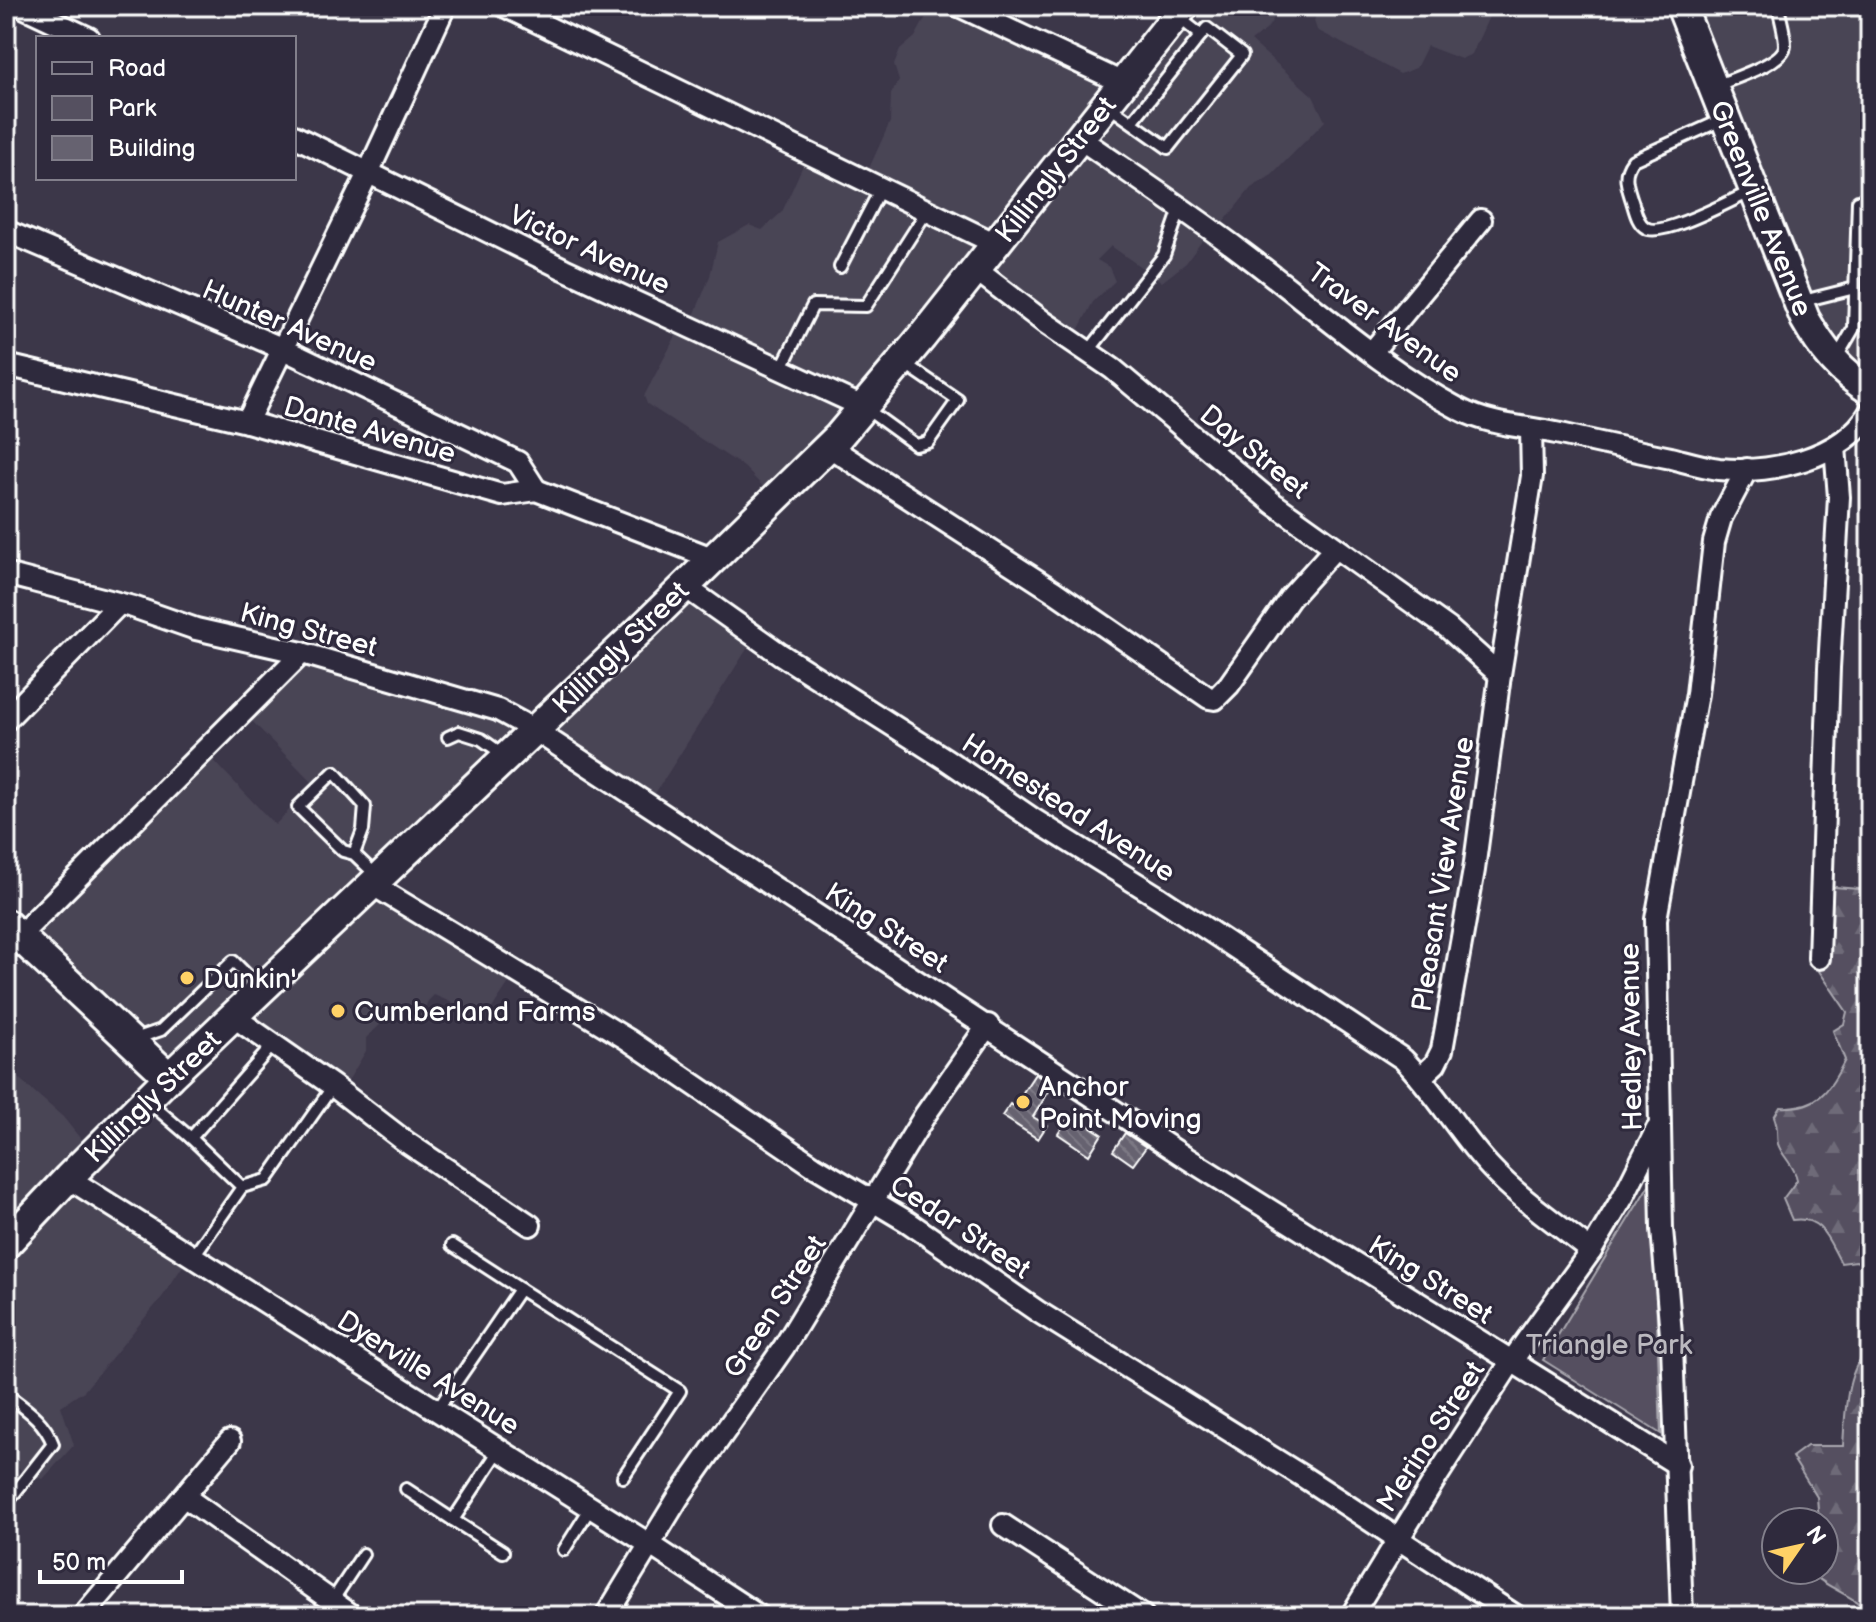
<svg xmlns="http://www.w3.org/2000/svg" width="1876" height="1622" font-family="'Balsamiq Sans',sans-serif">
  <style>
    .built { fill: #494455 }
    .forest { fill: url(#forest-firs); stroke: #aaa8b0; stroke-width: 2 }
    .park { fill: #555060; stroke: #aaa8b0; stroke-width: 2 }
    .building { fill: url(#building-back-hatch); stroke: #fff; stroke-width: 2 }
    .lines { fill: none; stroke-linecap: round; stroke-linejoin: round }
    .lane-casing { stroke: #fff; stroke-width: 16 }
    .street-casing { stroke: #fff; stroke-width: 26 }
    .secondary-casing { stroke: #fff; stroke-width: 34 }
    .lane { stroke: #2f2a3d; stroke-width: 10 }
    .street { stroke: #2f2a3d; stroke-width: 20 }
    .secondary { stroke: #2f2a3d; stroke-width: 28 }
    .poi-dot { fill: #ffd166; stroke: #2f2a3d; stroke-width: 3 }
    .labels { text-anchor: middle; stroke-width: 6; stroke-linejoin: round; paint-order: stroke }
    .street-label { font-size: 28px; fill: #fff; stroke: #2f2a3d }
    .poi-label { font-size: 28px; fill: #fff; stroke: #2f2a3d; text-anchor: start }
    .park-label { font-size: 28px; fill: #bbb9bf; stroke: #2f2a3d }
  </style>
  <defs>
    <pattern id="forest-firs" width="22" height="20" patternUnits="userSpaceOnUse" patternTransform="scale(2)"><rect width="22" height="20" fill="#555060"/><path d="M5 1l3.5 6h-7zM16 11l3.5 6h-7z" fill="#6e6a78"/></pattern>
    <pattern id="building-back-hatch" width="6" height="6" patternUnits="userSpaceOnUse" patternTransform="scale(2)"><rect width="6" height="6" fill="#666270"/><path d="M-1 5l2 2M0 0l6 6M5-1l2 2" fill="none" stroke="#7d7a85"/></pattern>
  </defs>
  <rect width="100%" height="100%" fill="#3c3749"/>
  <filter id="ink" filterUnits="userSpaceOnUse"><feTurbulence type="fractalNoise" baseFrequency=".0125" numOctaves="2"/><feDisplacementMap in="SourceGraphic" scale="16" xChannelSelector="R" yChannelSelector="G"/><feConvolveMatrix kernelMatrix="1 2 1 2 8 2 1 2 1" color-interpolation-filters="sRGB"/></filter>
  <g filter="url(#ink)">
    <!-- built -->
    <g class="built">
      <path d="M932 6H961L1118 80 1185 6H1282L1266 30 1251 41 1313 96 1325 121 1272 175 1251 188 1215 233 1207 234 1186 263 1162 282 1111 246 1097 260 1109 267 1115 281 1093 302 1074 338 983 271 773 497 744 467 647 404 644 396 681 326 692 321 710 276 718 242 749 225 762 230 782 212 808 154 866 175 890 122 891 94 899 81 894 65 900 50 915 37Z"/>
      <path d="M1319 6H1490L1492 10 1472 54 1461 59 1427 46 1416 68 1400 74 1317 30 1314 21Z"/>
      <path d="M1676 6H1870V399L1829 372Z"/>
      <path d="M685 587 754 638 649 803 542 733Z"/>
      <path d="M302 653 534 729 379 881 516 972 489 1013 472 1016 464 1008 434 995 428 1001 419 1022 396 1010 366 1038V1051L339 1096 229 1025 170 1076 30 927 204 750 275 825 314 784 242 711Z"/>
      <path d="M6 1067 63 1117 92 1153 73 1177 188 1258 163 1296 84 1391 61 1406 74 1445 43 1479 24 1474 12 1460 6 1461Z"/>
    </g>
    <!-- forest -->
    <g class="forest">
      <path d="M1823 886 1870 890V1269L1856 1261 1841 1263C1828 1240 1822 1215 1792 1220L1783 1199 1797 1180C1795 1165 1782 1157 1778 1144 1776 1135 1779 1129 1774 1117L1780 1107C1818 1109 1829 1091 1845 1060L1833 1031 1844 1024 1847 1012 1819 971Z"/>
      <path d="M1870 1350V1616H1869C1859 1595 1826 1590 1810 1571L1824 1570V1522H1819L1817 1497 1792 1457 1807 1446H1843C1845 1418 1845 1366 1870 1350Z"/>
    </g>
    <!-- park -->
    <path class="park" d="M1652 1180 1661 1434 1543 1360Z"/>
    <!-- building -->
    <g class="building">
      <path d="M1035 1074 1052 1086 1033 1117 1047 1125 1038 1139 1002 1116 1010 1104 1014 1106Z"/>
      <path d="M1071 1114 1102 1134 1089 1155 1058 1134Z"/>
      <path d="M1125 1133 1146 1147 1133 1165 1113 1151Z"/>
    </g>
    <g class="lines">
      <defs>
        <g id="lane">
          <path d="M1715 86C1731 79 1785 63 1785 45 1785 32 1780 18 1778 6"/>
          <path d="M1107 105 1168 148 1242 55 1207 28 1201 35 1178 17"/>
          <path d="M1724 119 1633 160C1622 174 1627 185 1632 201 1635 210 1637 223 1646 228 1662 238 1732 200 1750 192"/>
          <path d="M1132 122 1201 35"/>
          <path d="M840 267 881 188"/>
          <path d="M1799 302 1855 288"/>
          <path d="M1088 352 1164 255 1180 209"/>
          <path d="M1837 357 1854 328 1858 201"/>
          <path d="M781 369 813 305 866 306 927 211"/>
          <path d="M865 408 916 445 928 442 958 400 904 363"/>
          <path d="M448 737 459 732 481 739 504 755"/>
          <path d="M354 854 363 830 365 806 334 772 298 807 343 851 354 854 378 877"/>
          <path d="M132 1040 161 1030 233 961 260 988"/>
          <path d="M149 1102 191 1138 272 1046"/>
          <path d="M191 1138 242 1187 193 1257"/>
          <path d="M242 1187 267 1180 333 1086"/>
          <path d="M452 1245 520 1289"/>
          <path d="M6 1394C26 1409 44 1420 53 1444L6 1504"/>
          <path d="M437 1410 520 1289 680 1391 623 1477"/>
          <path d="M406 1489 453 1520 500 1449"/>
          <path d="M453 1520 503 1552"/>
          <path d="M564 1550 591 1507"/>
          <path d="M332 1601 363 1554"/>
        </g>
        <g id="street">
          <path d="M21 6 89 38"/>
          <path d="M504 6 996 244"/>
          <path d="M959 6 1123 83"/>
          <path d="M294 136 564 269 863 407"/>
          <path d="M1079 138C1134 176 1190 213 1243 253 1314 306 1381 368 1459 409 1493 427 1529 426 1565 435 1600 443 1636 451 1671 458 1687 462 1703 467 1719 469 1771 474 1842 459 1870 412"/>
          <path d="M6 231 281 348 518 462 536 490"/>
          <path d="M975 269 1044 322 1113 369 1273 503 1448 628 1500 675"/>
          <path d="M1372 352 1481 220"/>
          <path d="M6 365 247 422 502 495 536 490 712 558"/>
          <path d="M247 422 368 173 445 6"/>
          <path d="M828 446 1055 592 1209 698 1215 699 1229 685 1290 598 1335 548"/>
          <path d="M6 574 133 607 196 629 302 653 498 710 533 729 1185 1157 1678 1465"/>
          <path d="M684 586 780 654 947 760 1033 819 1160 898 1403 1059C1437 1093 1459 1135 1492 1169 1521 1200 1558 1224 1591 1251"/>
          <path d="M6 720 119 604"/>
          <path d="M373 885 627 1039 814 1166 908 1222 1037 1311 1302 1476 1516 1616"/>
          <path d="M6 949 302 653"/>
          <path d="M1819 958 1829 668 1839 497 1835 447"/>
          <path d="M234 1017 333 1086 406 1142 530 1225"/>
          <path d="M1421 1077 1435 1064 1442 1050 1474 870 1500 675 1532 476 1531 429"/>
          <path d="M68 1178 649 1544 759 1616"/>
          <path d="M185 1497 353 1616"/>
          <path d="M1003 1525 1143 1616"/>
          <path d="M83 1616 230 1441"/>
          <path d="M606 1616 678 1498 784 1347 925 1115 988 1025"/>
          <path d="M1351 1616 1434 1481 1511 1362 1591 1251 1623 1197 1657 1129"/>
          <path d="M1682 1616 1672 1346 1662 1229 1656 919 1697 694 1714 542 1721 518 1747 469"/>
        </g>
        <g id="secondary">
          <path d="M1681 6 1805 319C1822 349 1840 372 1870 390"/>
          <path d="M6 924 169 1077"/>
          <path d="M6 1244 68 1178 169 1077 635 635 838 437 922 337 1184 6"/>
        </g>
      </defs>
      <!-- lane casing -->
      <use href="#lane" class="lane-casing"/>
      <!-- street casing -->
      <use href="#street" class="street-casing"/>
      <!-- secondary casing -->
      <use href="#secondary" class="secondary-casing"/>
      <!-- lane -->
      <use href="#lane" class="lane"/>
      <!-- street -->
      <use href="#street" class="street"/>
      <!-- secondary -->
      <use href="#secondary" class="secondary"/>
    </g>
  </g>
  <!-- markers -->
  <g class="poi-dot">
    <circle cx="187" cy="978" r="8"/>
    <circle cx="338" cy="1011" r="8"/>
    <circle cx="1023" cy="1102" r="8"/>
  </g>
  <g class="labels">
    <!-- street labels -->
    <g class="street-label">
      <text transform="translate(1055 169) rotate(-52)" y="10">Killingly Street</text>
      <text transform="translate(1762 208) rotate(68)" y="10">Greenville Avenue</text>
      <text transform="translate(590 249) rotate(25)" y="10">Victor Avenue</text>
      <text transform="translate(1385 322) rotate(36)" y="10">Traver Avenue</text>
      <text transform="translate(290 325) rotate(24)" y="10">Hunter Avenue</text>
      <text transform="translate(370 429) rotate(16)" y="10">Dante Avenue</text>
      <text transform="translate(1255 451) rotate(39)" y="10">Day Street</text>
      <text transform="translate(309 629) rotate(15)" y="10">King Street</text>
      <text transform="translate(620 647) rotate(-44)" y="10">Killingly Street</text>
      <text transform="translate(1069 807) rotate(33)" y="10">Homestead Avenue</text>
      <text transform="translate(1442 874) rotate(-81)" y="10">Pleasant View Avenue</text>
      <text transform="translate(887 927) rotate(33)" y="10">King Street</text>
      <text transform="translate(1630 1037) rotate(-91)" y="10">Hedley Avenue</text>
      <text transform="translate(152 1096) rotate(-44)" y="10">Killingly Street</text>
      <text transform="translate(961 1226) rotate(34)" y="10">Cedar Street</text>
      <text transform="translate(1431 1279) rotate(32)" y="10">King Street</text>
      <text transform="translate(774 1306) rotate(-57)" y="10">Green Street</text>
      <text transform="translate(429 1372) rotate(32)" y="10">Dyerville Avenue</text>
      <text transform="translate(1430 1436) rotate(-57)" y="10">Merino Street</text>
    </g>
    <!-- poi labels -->
    <g class="poi-label">
      <text x="203" y="988">Dunkin'</text>
      <text x="354" y="1021">Cumberland Farms</text>
      <text x="1039" y="1096">Anchor<tspan x="1039" dy="32">Point Moving</tspan></text>
    </g>
    <!-- park labels -->
    <g class="park-label">
      <text x="1609" y="1354">Triangle Park</text>
    </g>
  </g>
  <!-- margin -->
  <rect width="1876" height="1622" fill="none" stroke="#2f2a3d" stroke-width="32"/>
  <rect x="16" y="16" width="1844" height="1590" fill="none" stroke="#fff" stroke-width="3" filter="url(#ink)"/>
  <!-- legend -->
  <rect x="36" y="36" width="260" height="144" fill="#2f2a3d" stroke="#827f8b" stroke-width="2"/>
  <rect x="52" y="62" width="40" height="12" fill="#2f2a3d" stroke="#827f8b" stroke-width="2"/>
  <text x="108" y="76" font-size="24" fill="#ffffff">Road</text>
  <rect x="52" y="96" width="40" height="24" fill="#555060" stroke="#827f8b" stroke-width="2"/>
  <text x="108" y="116" font-size="24" fill="#ffffff">Park</text>
  <rect x="52" y="136" width="40" height="24" fill="#666270" stroke="#827f8b" stroke-width="2"/>
  <text x="108" y="156" font-size="24" fill="#ffffff">Building</text>
  <!-- north arrow -->
  <g transform="translate(1800 1546) rotate(56)"><circle r="38" fill="#2f2a3d" stroke="#827f8b" stroke-width="2"/>
  <path d="M0-6L14 30L0 20L-14 30Z" fill="#ffd166"/>
  <text y="-12" font-size="22" font-weight="bold" text-anchor="middle" fill="#ffffff">N</text>
  </g>
  <!-- scale -->
  <path d="M40 1570v12h142v-12" fill="none" stroke="#ffffff" stroke-width="4"/>
  <text x="52" y="1570" font-size="24" fill="#ffffff" stroke="#2f2a3d" stroke-width="6" paint-order="stroke">50 m</text>
</svg>
